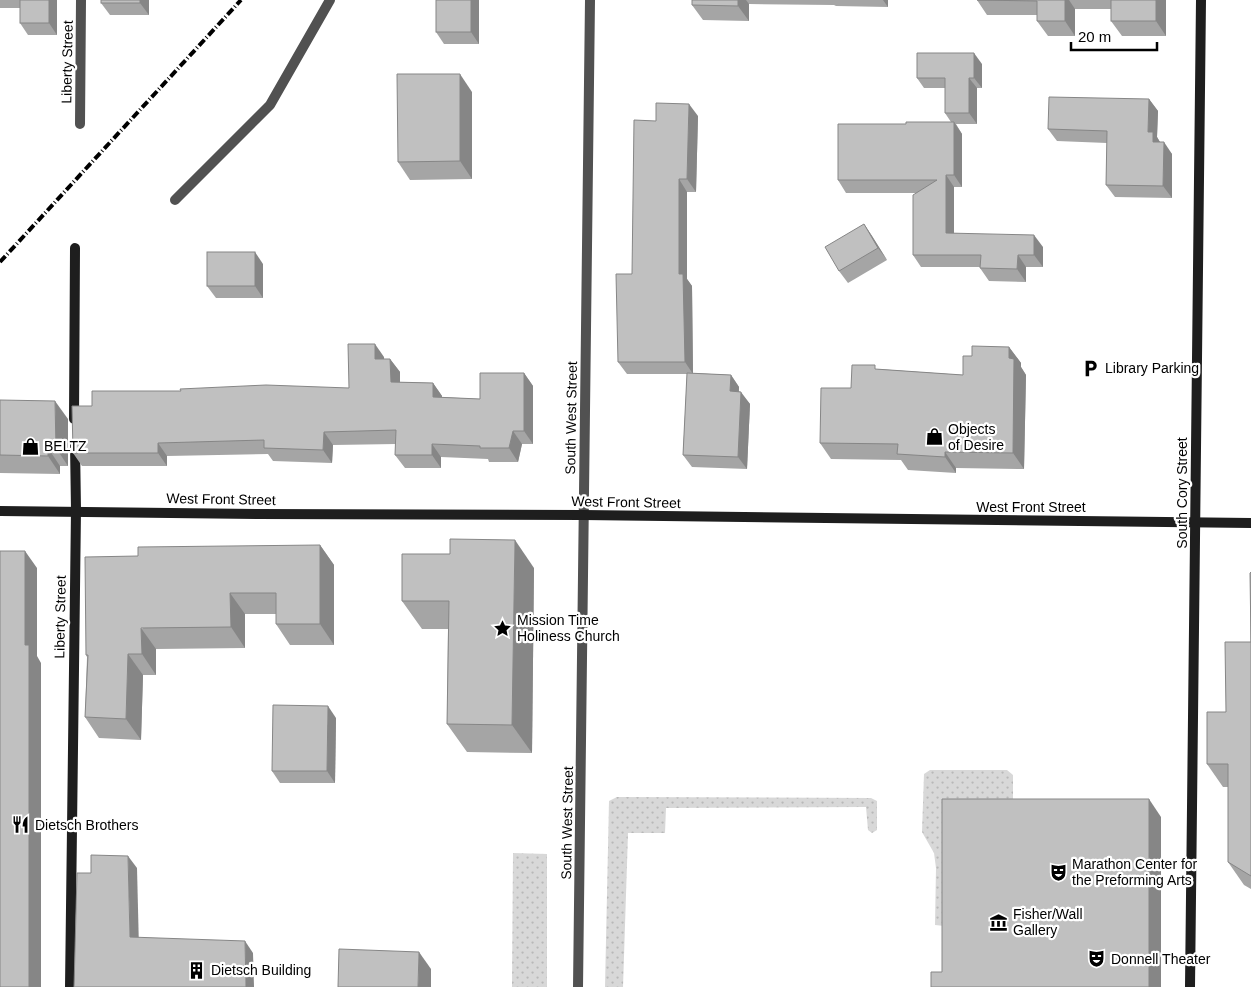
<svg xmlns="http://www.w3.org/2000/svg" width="1251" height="987" font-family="Helvetica,sans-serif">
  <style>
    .grass { fill: url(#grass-dots) }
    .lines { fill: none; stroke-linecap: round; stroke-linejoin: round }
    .street { stroke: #515151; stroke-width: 10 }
    .secondary { stroke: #1e1e1e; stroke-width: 10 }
    .rail { stroke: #000; stroke-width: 4; stroke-dasharray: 8 2.5 1 2.5; stroke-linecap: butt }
    .wall { fill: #a5a5a5 }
    .shaded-wall { fill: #868686 }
    .building { fill: #c0c0c0; stroke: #868686 }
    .labels { text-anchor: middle; stroke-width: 4.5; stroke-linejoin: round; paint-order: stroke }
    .street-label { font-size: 14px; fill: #000; stroke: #fff }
    .poi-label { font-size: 14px; fill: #000; stroke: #fff; text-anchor: start }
  </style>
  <defs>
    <pattern id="grass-dots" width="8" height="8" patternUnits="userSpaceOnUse" patternTransform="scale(1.25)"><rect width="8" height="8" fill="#d8d8d8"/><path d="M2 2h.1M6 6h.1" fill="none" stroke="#b8b8b8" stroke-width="1.8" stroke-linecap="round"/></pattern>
  </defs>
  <rect width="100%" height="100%" fill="#fff"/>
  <!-- grass -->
  <g class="grass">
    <path d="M930 770H1007L1013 775V808L954 927 935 925 936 868 934 853 922 832 924 774Z"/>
    <path d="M617 797 871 798 877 801V830L872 833 868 830 866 807 666 808 665 833H628L623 987H605L609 801Z"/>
    <path d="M513 853 547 854V987H512Z"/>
  </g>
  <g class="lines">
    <!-- street -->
    <g class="street">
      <path d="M80 124 81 0"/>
      <path d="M175 200 270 105 330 0"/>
      <path d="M578 987 590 0"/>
    </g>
    <!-- secondary -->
    <g class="secondary">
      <path d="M74 419 75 248"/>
      <path d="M0 511 257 514 583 515 1251 523"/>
      <path d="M70 987 76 510 75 444"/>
      <path d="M1190 987 1201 0"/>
    </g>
    <!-- rail -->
    <path class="rail" d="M0 262 241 0"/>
  </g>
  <!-- wall -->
  <g class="wall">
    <path d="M0 0H57V35H28L20 23V8H0Z"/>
    <path d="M149 0V15H110L101 3Z"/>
    <path d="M479 0V44H444L436 32Z"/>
    <path d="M692 0H888V7L836 6 834 5 749 4V21L703 20 692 5Z"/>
    <path d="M977 0H1166V36H1122L1111 21V9H1075V36H1048L1037 21V15H987Z"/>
    <path d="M982 64V88H977V124H956L962 134V187H954V233L1043 247V267H1026V282L989 281 980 268V267H921L913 255 917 193H846L838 180 906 124 951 122 945 113V88H924L917 78Z"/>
    <path d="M472 92V179L410 180 398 162Z"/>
    <path d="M1149 99 1158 111 1157 137 1160 142 1172 154V198L1115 197 1106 185 1107 143 1057 141 1048 129Z"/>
    <path d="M698 116 696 192H687V279L692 286 693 373 731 375 739 387V391L750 404 747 469 692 467 683 455 687 374H627L618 362 656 121Z"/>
    <path d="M864 224 872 236 887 260 848 283 839 271Z"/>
    <path d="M263 264V298H216L207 286Z"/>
    <path d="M1009 347 1021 363V367L1026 375 1024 469 956 468V473L908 470 901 460 831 459 820 443 851 388 878 369 963 375 972 356Z"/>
    <path d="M384 357V359H390L400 372V382L433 383 442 396V397L480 399 524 373 533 386V444H522L518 462H489L488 459 441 457V468H405L395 455 396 444 333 445 332 463 273 461 268 454 167 456V466H82L73 453 92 406 181 391 349 388Z"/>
    <path d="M0 400 68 419V466H60V474L0 473Z"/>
    <path d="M320 545 334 565V645H290L276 624V614H245V648L156 649V675H143L141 740 99 738 85 717 87 657 86 655Z"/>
    <path d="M534 568 532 753 467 752 447 724 448 629H422L402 601Z"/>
    <path d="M1251 572V889L1244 885 1228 862V787H1223L1207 764 1251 642Z"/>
    <path d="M336 718 335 783H280L272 771Z"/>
  </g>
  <!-- shaded-wall -->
  <g class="shaded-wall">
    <path d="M49 0H57V35L49 23Z"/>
    <path d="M140 0H149V15L140 3Z"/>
    <path d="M471 0H479V44L471 32Z"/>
    <path d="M738 0H746L749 4V21L738 6Z"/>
    <path d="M883 0H888V7Z"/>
    <path d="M1065 0H1069L1075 9V36L1065 21Z"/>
    <path d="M1156 0H1166V36L1156 21Z"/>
    <path d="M974 53 982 64V88L974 78Z"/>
    <path d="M460 74 472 92V179L460 161Z"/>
    <path d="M969 78 977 88V124L969 113Z"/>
    <path d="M1149 99 1158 111 1157 137 1161 144 1153 142 1148 132Z"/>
    <path d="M689 104 698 116 696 192 687 179Z"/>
    <path d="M954 122 962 134V187L954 175Z"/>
    <path d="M1164 142 1172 154V198L1163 186Z"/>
    <path d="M946 175 954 187V245L946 233Z"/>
    <path d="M679 179 687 192V279L692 286 693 374 685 362 679 274Z"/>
    <path d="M864 224 872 236 887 260 878 248Z"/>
    <path d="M1034 235 1043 247V267L1034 255Z"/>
    <path d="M255 252 263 264V298L255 286Z"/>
    <path d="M1018 255 1026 267V282L1017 269Z"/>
    <path d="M375 344 384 357 385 373 375 359Z"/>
    <path d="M1009 347 1021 363V367L1026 375 1024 469 1013 453 1009 358Z"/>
    <path d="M390 359 400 372V395L391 382Z"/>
    <path d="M524 373 533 386V444L524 431Z"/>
    <path d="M731 375 739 387 738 403 730 391Z"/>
    <path d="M433 383 442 396V410L433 397Z"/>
    <path d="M741 392 750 404 747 469 738 457Z"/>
    <path d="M55 401 68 419V466L56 448Z"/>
    <path d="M513 431 522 444 518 462 509 448Z"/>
    <path d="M324 432 333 445 332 463 323 450Z"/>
    <path d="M158 443 167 456V466L158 453Z"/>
    <path d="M432 444 441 457V468L432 455Z"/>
    <path d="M48 448 60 466V474L48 456Z"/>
    <path d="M945 452 956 468V473L945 457Z"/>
    <path d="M515 540 534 568 532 753 512 725Z"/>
    <path d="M320 545 334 565V645L320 624Z"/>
    <path d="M25 551 37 568V656L41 663V987H29L25 645Z"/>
    <path d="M230 593 245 614V648L231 627Z"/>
    <path d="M141 628 156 649V675L142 654Z"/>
    <path d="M128 654 143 675 141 740 126 719Z"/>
    <path d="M328 706 336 718 335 783 327 771Z"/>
    <path d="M1149 799 1161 817V987H1149Z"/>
    <path d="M128 856 137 868 139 949 130 937Z"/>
    <path d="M245 941 253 953 254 987H246Z"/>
    <path d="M419 952 431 969V987H418Z"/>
  </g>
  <!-- building -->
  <g class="building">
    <rect x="20" y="0" width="29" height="23"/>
    <rect x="101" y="0" width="39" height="3"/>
    <rect x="436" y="0" width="35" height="32"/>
    <path d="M692 0H738V6L692 5Z"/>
    <path d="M977 0H1065V21H1037V1Z"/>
    <rect x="1111" y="0" width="45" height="21"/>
    <path d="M917 53H974V78H969V113H945V78H917Z"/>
    <path d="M397 74H460V161L398 162Z"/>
    <path d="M1049 97 1149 99 1148 132H1153V142H1164L1163 186 1106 185 1107 131 1048 129Z"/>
    <path d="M656 103 689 104 687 179H679V274H683L685 362H618L616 274H632L634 120 656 121Z"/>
    <path d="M906 122H954V175H946V233L1034 235V255H1018L1017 269 980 268 981 255H913V195L937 180H838V124H906Z"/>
    <path d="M864 224 878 248 839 271 825 247Z"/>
    <rect x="207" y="252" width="48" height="34"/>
    <path d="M348 344H375V359H390L391 382 433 383V397L480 399V373H524V431H513L509 448H480V446L432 444V455H395L396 430 324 432 323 450 264 448V440L158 443V453H73L72 406H92V391H181L180 389 266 385 349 388Z"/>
    <path d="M972 346 1009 347V358L1014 359 1013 453 945 452V457L897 454 898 444 820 443 821 388H851L852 365H875V369L963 375V356H972Z"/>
    <path d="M687 373 731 375 730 391 741 392 738 457 683 455Z"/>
    <path d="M0 400 55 401 56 448H48V456L0 455Z"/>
    <path d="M450 539 515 540 512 725 447 724 449 601H402V554H450Z"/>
    <path d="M320 545V624H276V593H230L231 627 141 628 142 654H128L126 719 85 717 88 655H86L85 557 138 556V547Z"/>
    <path d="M0 551H25V645H29V987H0Z"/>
    <path d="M1251 572V876L1228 862V764H1207V712H1226L1225 642H1251L1250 573Z"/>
    <path d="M273 705 328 706 327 771H272Z"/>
    <path d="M942 799H1149V987H931V972H942Z"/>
    <path d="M91 855 128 856 130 937 245 941 246 987H74L77 873H91Z"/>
    <path d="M339 949 419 952 418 987H338Z"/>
  </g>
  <!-- icons -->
  <defs>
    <symbol id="parking-bare" viewBox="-9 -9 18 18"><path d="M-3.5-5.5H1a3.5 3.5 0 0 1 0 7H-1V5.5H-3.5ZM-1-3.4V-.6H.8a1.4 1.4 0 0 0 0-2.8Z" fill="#000" stroke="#fff" stroke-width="2.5" paint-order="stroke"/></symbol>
    <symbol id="shop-bare" viewBox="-9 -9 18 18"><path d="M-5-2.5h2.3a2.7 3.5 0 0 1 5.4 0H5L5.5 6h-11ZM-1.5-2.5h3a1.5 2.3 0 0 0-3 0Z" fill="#000" stroke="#fff" stroke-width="2.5" paint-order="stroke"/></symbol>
    <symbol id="sight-bare" viewBox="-9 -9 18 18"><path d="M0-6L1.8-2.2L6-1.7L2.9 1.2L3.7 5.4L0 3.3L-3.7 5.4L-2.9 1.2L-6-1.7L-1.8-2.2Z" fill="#000" stroke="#fff" stroke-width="2.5" paint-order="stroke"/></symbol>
    <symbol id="restaurant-bare" viewBox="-9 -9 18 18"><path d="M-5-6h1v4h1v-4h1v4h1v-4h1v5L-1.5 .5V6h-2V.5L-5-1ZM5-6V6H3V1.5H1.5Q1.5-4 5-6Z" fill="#000" stroke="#fff" stroke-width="2.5" paint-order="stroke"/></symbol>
    <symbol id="theatre-bare" viewBox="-9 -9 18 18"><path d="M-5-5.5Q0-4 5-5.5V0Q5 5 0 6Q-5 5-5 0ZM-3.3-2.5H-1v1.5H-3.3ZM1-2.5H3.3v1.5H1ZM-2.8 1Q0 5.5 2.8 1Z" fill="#000" stroke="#fff" stroke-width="2.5" paint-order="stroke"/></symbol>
    <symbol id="museum-bare" viewBox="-9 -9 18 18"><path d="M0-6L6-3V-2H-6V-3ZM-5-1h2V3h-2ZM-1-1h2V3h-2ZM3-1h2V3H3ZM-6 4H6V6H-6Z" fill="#000" stroke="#fff" stroke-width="2.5" paint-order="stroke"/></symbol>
    <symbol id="building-bare" viewBox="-9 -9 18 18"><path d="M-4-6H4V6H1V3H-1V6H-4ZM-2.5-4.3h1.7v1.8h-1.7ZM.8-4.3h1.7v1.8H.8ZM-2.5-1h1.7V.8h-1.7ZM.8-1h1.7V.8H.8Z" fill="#000" stroke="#fff" stroke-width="2.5" paint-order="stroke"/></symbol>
  </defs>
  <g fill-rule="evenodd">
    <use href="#parking-bare" x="1078" y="356" width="25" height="25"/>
    <use href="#shop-bare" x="922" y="424" width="25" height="25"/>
    <use href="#shop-bare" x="18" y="434" width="25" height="25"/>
    <use href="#sight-bare" x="490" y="616" width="25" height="25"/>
    <use href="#restaurant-bare" x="8" y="812" width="25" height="25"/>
    <use href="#theatre-bare" x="1046" y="860" width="25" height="25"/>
    <use href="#museum-bare" x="986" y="910" width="25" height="25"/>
    <use href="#theatre-bare" x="1084" y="946" width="25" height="25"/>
    <use href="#building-bare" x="184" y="958" width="25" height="25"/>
  </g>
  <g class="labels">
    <!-- street labels -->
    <g class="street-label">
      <text transform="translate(67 62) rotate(-89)" y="5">Liberty Street</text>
      <text transform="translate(571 418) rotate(-89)" y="5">South West Street</text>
      <text transform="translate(1182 493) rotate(-90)" y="5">South Cory Street</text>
      <text transform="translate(221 499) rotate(1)" y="5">West Front Street</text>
      <text transform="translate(626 502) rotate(1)" y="5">West Front Street</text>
      <text x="1031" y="512">West Front Street</text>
      <text transform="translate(60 617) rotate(-89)" y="5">Liberty Street</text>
      <text transform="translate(567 823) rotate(-89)" y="5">South West Street</text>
    </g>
    <!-- poi labels -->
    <g class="poi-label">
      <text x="1105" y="373">Library Parking</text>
      <text x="948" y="434">Objects<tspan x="948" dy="16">of Desire</tspan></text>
      <text x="44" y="451">BELTZ</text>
      <text x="517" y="625">Mission Time<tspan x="517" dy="16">Holiness Church</tspan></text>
      <text x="35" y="830">Dietsch Brothers</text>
      <text x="1072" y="869">Marathon Center for<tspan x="1072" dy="16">the Preforming Arts</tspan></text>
      <text x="1013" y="919">Fisher/Wall<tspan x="1013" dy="16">Gallery</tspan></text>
      <text x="1111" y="964">Donnell Theater</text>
      <text x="211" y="975">Dietsch Building</text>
    </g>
  </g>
  <!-- scale -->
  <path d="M1071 42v8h86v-8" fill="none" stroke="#000000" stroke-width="2.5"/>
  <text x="1078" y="42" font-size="15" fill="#000000" stroke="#ffffff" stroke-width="4" paint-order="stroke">20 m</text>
</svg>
